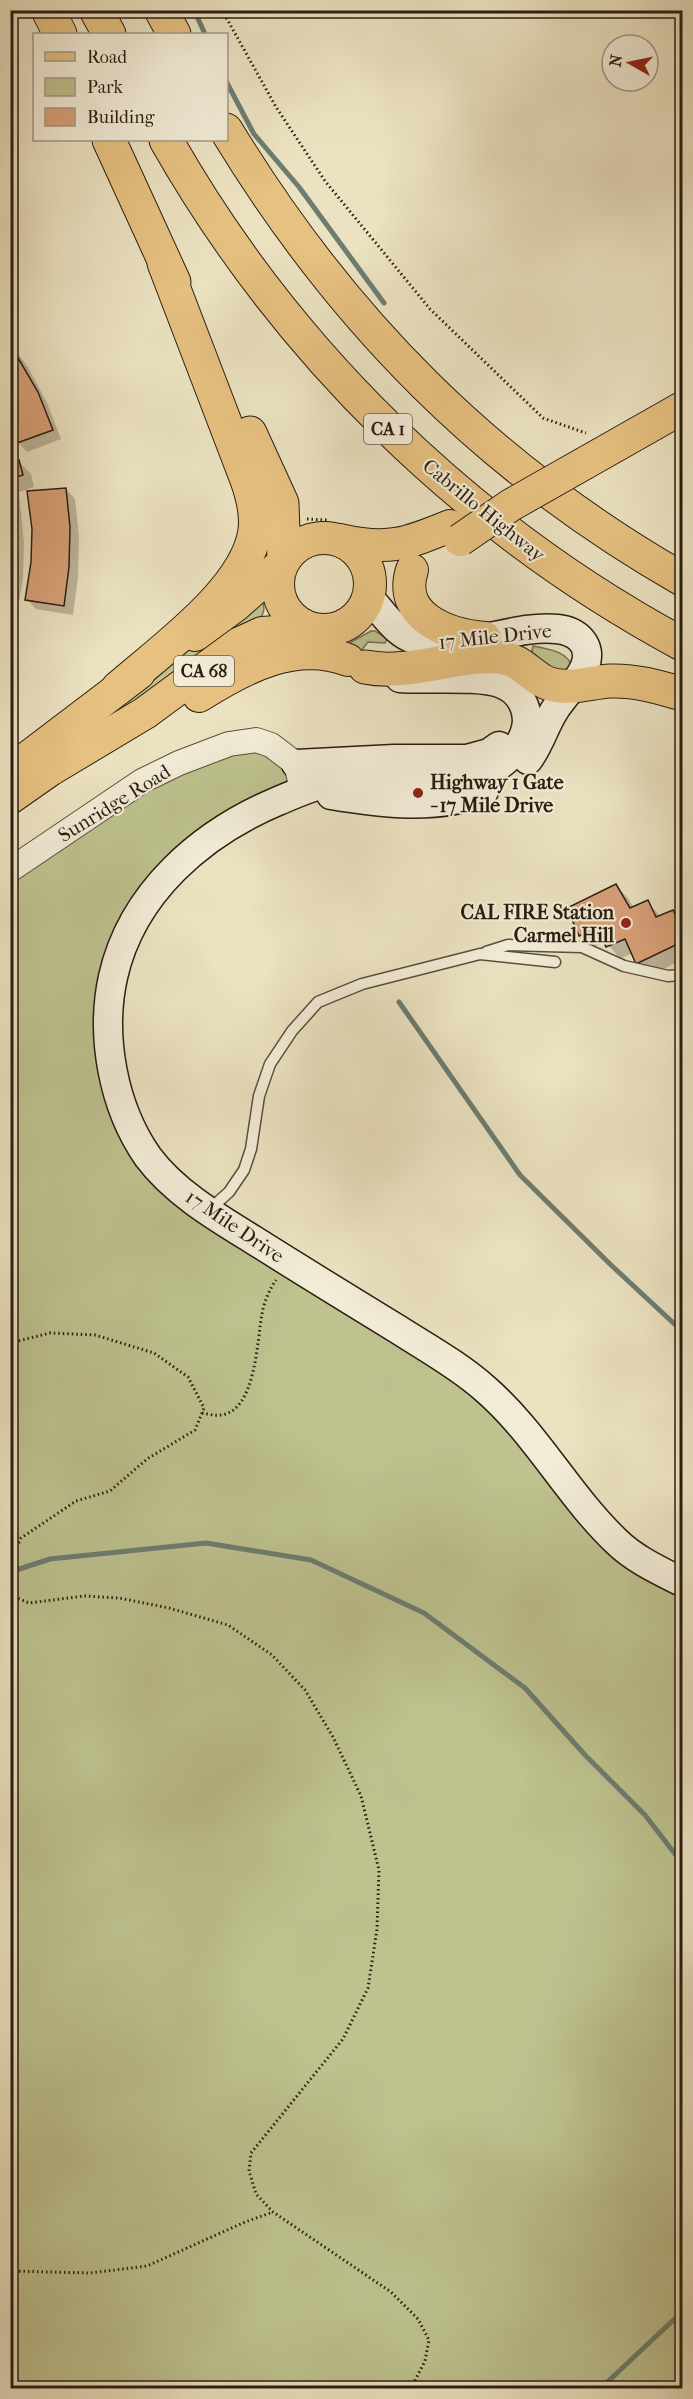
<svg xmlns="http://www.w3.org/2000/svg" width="693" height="2399" font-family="'IM FELL French Canon',serif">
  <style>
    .green { fill: #bdc28f; stroke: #746f50; stroke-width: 1.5 }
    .shadow { fill: #0003 }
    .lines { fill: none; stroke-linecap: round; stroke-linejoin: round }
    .stream { stroke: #6c7d71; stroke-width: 5 }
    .building { fill: #d9a078; stroke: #2b1c10; stroke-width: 1.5 }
    .service-casing { stroke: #5b4e3c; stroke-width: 13 }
    .tertiary-casing { stroke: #5b4e3c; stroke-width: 26 }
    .secondary-casing { stroke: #2b1c10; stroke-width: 31 }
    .primary-casing { stroke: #2b1c10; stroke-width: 34 }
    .motorway-casing { stroke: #2b1c10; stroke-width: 35 }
    .path { stroke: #2b1c10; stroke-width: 3; stroke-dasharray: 1.5 3; stroke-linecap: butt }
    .service { stroke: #f2ecd7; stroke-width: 10 }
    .tertiary { stroke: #f2ecd7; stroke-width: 24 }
    .secondary { stroke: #f2ecd7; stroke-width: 28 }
    .primary { stroke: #e6c180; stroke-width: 32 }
    .motorway { stroke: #e6c180; stroke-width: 33 }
    .primary-bridge-casing { stroke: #2b1c10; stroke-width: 34; stroke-linecap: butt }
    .primary-bridge { stroke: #e6c180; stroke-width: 32 }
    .poi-dot { fill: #8f2418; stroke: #f2ecd7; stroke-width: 2 }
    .labels { text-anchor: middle; stroke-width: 4.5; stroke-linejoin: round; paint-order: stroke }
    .shield { fill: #f2ecd7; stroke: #675a4c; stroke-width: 1.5 }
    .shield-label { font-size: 18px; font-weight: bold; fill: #2b1c10 }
    .street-label { font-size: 20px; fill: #2b1c10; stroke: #f2ecd7 }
    .poi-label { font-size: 20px; font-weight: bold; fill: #2b1c10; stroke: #f2ecd7; text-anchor: start }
  </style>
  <rect width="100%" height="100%" fill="#ebe2c1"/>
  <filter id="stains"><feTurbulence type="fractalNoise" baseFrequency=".00333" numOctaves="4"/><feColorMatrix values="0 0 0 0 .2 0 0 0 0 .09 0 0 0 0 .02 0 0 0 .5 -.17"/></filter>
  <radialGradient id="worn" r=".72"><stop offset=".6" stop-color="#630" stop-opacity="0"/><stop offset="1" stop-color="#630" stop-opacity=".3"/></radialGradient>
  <!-- green -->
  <g class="green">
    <path d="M262 598C265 608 265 613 258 621L131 711 83 726 127 692Z"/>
    <path d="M371 631H375L387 639 385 643 368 642 360 652 351 648V642Z"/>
    <path d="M533 646C547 649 569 651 572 668L562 674 531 656Z"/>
    <path d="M264 742 302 790 171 870 109 1007 149 1158 432 1351 589 1512 682 1582V2388H11L10 870 107 804Z"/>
  </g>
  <!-- shadow -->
  <g class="shadow">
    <path d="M10 343 28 367 47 403 61 439 27 452 18 442 10 422Z"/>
    <path d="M18 461 31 474 34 487 19 492 24 543 23 577 17 615 10 614V463Z"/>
    <path d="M66 489 75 499 79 537 78 577 73 615 36 609 27 599Z"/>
    <path d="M616 886 628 898 634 908 647 902 661 917 673 912 682 922V960L649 976 637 963 633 953 620 959 606 942 593 947 580 935Z"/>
  </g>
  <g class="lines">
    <!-- stream -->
    <g class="stream">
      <path d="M194 10 205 34"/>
      <path d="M226 81 254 134 299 187 384 303"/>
      <path d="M399 1002 520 1175 611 1265 682 1331"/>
      <path d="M10 1572 50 1559 206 1543 311 1560 424 1613 525 1688 585 1755 645 1815 682 1863"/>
      <path d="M601 2388 682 2312"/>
    </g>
  </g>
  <!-- building -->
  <g class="building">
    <path d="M10 344 38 392 53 430 17 443 10 427Z"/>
    <path d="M19 460 23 475 10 479V462Z"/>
    <path d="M66 488 70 527 69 567 64 606 25 600 31 562 32 529 27 491Z"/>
    <path d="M10 510 13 530 10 569Z"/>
    <path d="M616 884 630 908 648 900 656 917 673 910 682 929V942L636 964 625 939 606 947 598 928 579 936 567 908Z"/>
  </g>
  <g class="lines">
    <defs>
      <g id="service">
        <path d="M486 952 508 945 582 947 624 966 668 976 682 975"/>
        <path d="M210 1209 229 1192 244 1170 251 1149 259 1096 270 1064 292 1031 318 1002 362 984 480 954 555 962"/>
      </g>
      <path id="tertiary" d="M10 870 142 781 179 763 229 744 256 740 271 745 296 764 300 781"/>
      <g id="secondary">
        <path d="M369 598C384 613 394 633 416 640 460 654 513 624 557 629 577 631 593 645 585 666 579 682 563 696 554 711 544 727 540 744 528 760"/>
        <path d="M400 678C427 680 480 675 502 684 520 691 530 710 526 728 521 749 504 765 485 773 451 789 385 777 345 780 322 782 299 792 278 801 202 833 132 892 113 977 100 1036 113 1107 148 1157 174 1192 216 1217 252 1239 301 1270 350 1300 399 1330 427 1348 458 1365 483 1387 535 1431 567 1494 616 1541 634 1559 660 1571 682 1582"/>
        <path d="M296 764 394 759H467L489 753 499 746"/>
        <path d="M331 795C379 803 438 811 484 791"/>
      </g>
      <g id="primary">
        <path d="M585 463 682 408"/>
        <circle cx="324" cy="584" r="46"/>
        <path d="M340 540C388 551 406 544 450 526"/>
        <path d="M412 570C397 617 448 635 485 638"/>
        <path d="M195 635 236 605 282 564"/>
        <path d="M199 696C243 668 295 640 348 660"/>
        <path d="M10 771 139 673"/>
        <path d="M10 798 50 770 145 713 240 643 262 633 291 631 305 627"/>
      </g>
      <g id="motorway">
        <path d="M48 10 60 34"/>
        <path d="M96 10 109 34"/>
        <path d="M161 10 174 34"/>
        <path d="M226 130C342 321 488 468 682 579"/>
        <path d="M109 140 174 282"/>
        <path d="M166 140C287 353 467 528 682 644"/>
        <path d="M250 433 282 503 284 560"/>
        <path d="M365 667C409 676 454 654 498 657 523 659 532 679 550 684 570 690 591 682 610 681 635 680 659 687 682 694"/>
        <path d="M118 688C160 651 248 589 255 530 257 513 253 497 247 480L164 263"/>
      </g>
    </defs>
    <!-- service casing -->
    <use href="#service" class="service-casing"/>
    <!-- tertiary casing -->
    <use href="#tertiary" class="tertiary-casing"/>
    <!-- secondary casing -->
    <use href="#secondary" class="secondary-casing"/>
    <!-- primary casing -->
    <use href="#primary" class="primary-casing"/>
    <!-- motorway casing -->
    <use href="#motorway" class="motorway-casing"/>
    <!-- path -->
    <g class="path">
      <path d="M222 10 276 107 325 181 430 309 543 418 586 433"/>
      <path d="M307 519 327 520"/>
      <path d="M10 1343 50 1333 95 1335 154 1353 188 1377 204 1408 195 1430 147 1459 110 1491 76 1501 21 1538 10 1562"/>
      <path d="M202 1413C208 1414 215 1416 221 1415 256 1411 257 1340 262 1314 264 1302 269 1290 276 1280"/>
      <path d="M10 1595 29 1603 84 1596 119 1598 169 1608 228 1625 272 1655 305 1690 333 1737 361 1796 379 1870 377 1929 368 1988 343 2039 251 2153 249 2171 256 2194 273 2212 391 2292 418 2319 429 2340 425 2361 411 2388"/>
      <path d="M10 2271 90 2273 147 2266 245 2222 273 2212"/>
    </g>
    <!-- service -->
    <use href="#service" class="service"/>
    <!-- tertiary -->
    <use href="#tertiary" class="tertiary"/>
    <!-- secondary -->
    <use href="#secondary" class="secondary"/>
    <!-- primary -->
    <use href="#primary" class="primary"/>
    <!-- motorway -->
    <use href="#motorway" class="motorway"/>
    <defs>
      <path id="primary-bridge" d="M460 540 511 505 585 463"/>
    </defs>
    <!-- primary-bridge casing -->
    <use href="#primary-bridge" class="primary-bridge-casing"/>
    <!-- primary-bridge -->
    <use href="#primary-bridge" class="primary-bridge"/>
  </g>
  <!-- markers -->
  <g class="poi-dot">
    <circle cx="418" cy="793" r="6"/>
    <circle cx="626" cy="923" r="6"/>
  </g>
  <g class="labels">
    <!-- shield labels -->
    <g class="shield">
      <rect x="364" y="414" width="48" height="30" rx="4.5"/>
      <rect x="174" y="656" width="60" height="30" rx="4.5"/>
    </g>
    <g class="shield-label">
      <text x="388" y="435">CA 1</text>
      <text x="204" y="677">CA 68</text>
    </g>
    <!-- street labels -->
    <g class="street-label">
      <text transform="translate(484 510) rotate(39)" y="7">Cabrillo Highway</text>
      <text transform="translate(495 636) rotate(-6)" y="7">17 Mile Drive</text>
      <text transform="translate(114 803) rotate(-32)" y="7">Sunridge Road</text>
      <text transform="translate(235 1226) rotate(34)" y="7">17 Mile Drive</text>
    </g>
    <!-- poi labels -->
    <g class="poi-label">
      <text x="430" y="789">Highway 1 Gate<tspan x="430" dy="23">- 17 Mile Drive</tspan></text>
      <text x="614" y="919" text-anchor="end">CAL FIRE Station<tspan x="614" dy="23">Carmel Hill</tspan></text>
    </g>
  </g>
  <!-- margin -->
  <rect width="693" height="2399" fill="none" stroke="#ebe2c1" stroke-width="36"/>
  <rect x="12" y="12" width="669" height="2375" fill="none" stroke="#2b1c10" stroke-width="3"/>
  <rect x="18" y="18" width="657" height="2363" fill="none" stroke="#2b1c10" stroke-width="1.5"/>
  <!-- legend -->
  <rect x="33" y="33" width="195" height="108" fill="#f2ecd7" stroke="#a29987" stroke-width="1.5"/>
  <rect x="45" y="52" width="30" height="9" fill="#e6c180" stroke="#a29987" stroke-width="1.5"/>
  <text x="87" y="63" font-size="18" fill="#2b1c10">Road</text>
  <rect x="45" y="78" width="30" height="18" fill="#bdc28f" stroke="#a29987" stroke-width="1.5"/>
  <text x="87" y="93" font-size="18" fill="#2b1c10">Park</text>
  <rect x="45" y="108" width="30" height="18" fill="#d9a078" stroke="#a29987" stroke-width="1.5"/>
  <text x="87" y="123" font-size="18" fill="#2b1c10">Building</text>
  <!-- north arrow -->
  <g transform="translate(630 63) rotate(279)"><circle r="28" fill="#f2ecd7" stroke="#a29987" stroke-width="1.5"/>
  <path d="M0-4.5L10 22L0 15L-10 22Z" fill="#8f2418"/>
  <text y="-9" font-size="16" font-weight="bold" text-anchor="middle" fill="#2b1c10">N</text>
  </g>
  <rect width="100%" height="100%" filter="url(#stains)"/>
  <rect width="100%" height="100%" fill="url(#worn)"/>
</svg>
